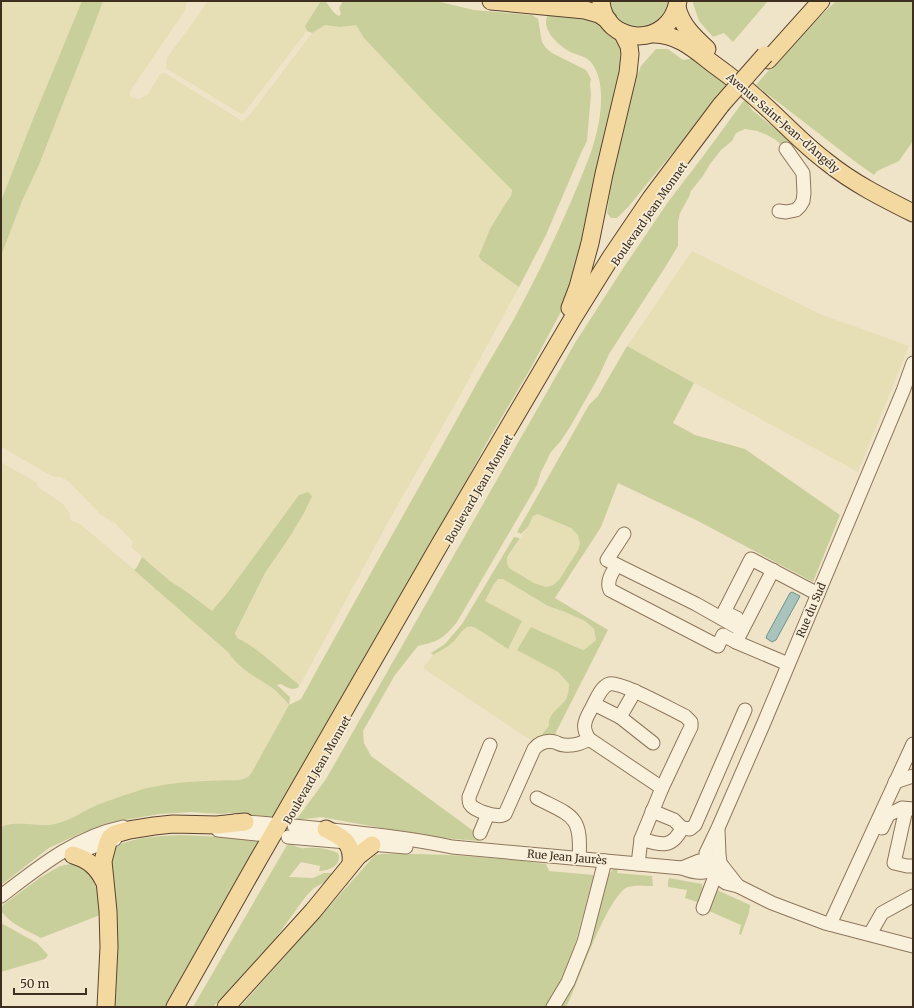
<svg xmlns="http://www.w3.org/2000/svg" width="914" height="1008" font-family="Merriweather,serif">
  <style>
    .farmland { fill: #e6deb5 }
    .green { fill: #c9cf9b }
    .water { fill: #a9c4bc; stroke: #6f938a }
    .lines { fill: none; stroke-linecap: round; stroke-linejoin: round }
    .minor-casing { stroke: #8d765c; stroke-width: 15 }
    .major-casing { stroke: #5b4430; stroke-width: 19 }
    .minor { stroke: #faf1dc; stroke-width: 13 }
    .major { stroke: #f3d9a0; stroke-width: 17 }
    .major-bridge-casing { stroke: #5b4430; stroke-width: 19; stroke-linecap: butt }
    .major-bridge { stroke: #f3d9a0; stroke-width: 17 }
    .labels { text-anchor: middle; stroke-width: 3.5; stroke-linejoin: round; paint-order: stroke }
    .street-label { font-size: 11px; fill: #3d2e20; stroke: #f7eed8 }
  </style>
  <rect width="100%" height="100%" fill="#f0e4c8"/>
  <!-- farmland -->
  <g class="farmland">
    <path d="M1 1H82L31 124 1 201Z"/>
    <path d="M103 1H187L185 10 130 91V97L140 99 148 94 160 74 165 73 242 121 249 116 312 33 325 25 340 27 356 24 364 38 434 112 512 190 481 260 519 287 462 392 387 524 299 687 269 660 244 642 237 638 235 633 265 573 291 535 304 513 261 548 228 592 212 611 187 592 170 581 131 547 133 542 115 523 101 515 68 481 61 477H54L1 447V256L22 201 39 165 62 106 93 28Z"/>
    <path d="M208 1H321L305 26 307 31 244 113 241 114 166 68 167 58Z"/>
    <path d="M692 251 820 314 909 346 858 472 627 346Z"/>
    <path d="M1 462 37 483 38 487 63 504 70 514V520L80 524 154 586 229 653 234 660 271 687 289 705 252 772 248 777 240 780 168 785 136 791 97 805 64 822 55 824 40 825 19 823 6 825 1 827Z"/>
    <path d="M538 513 571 528 578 535 580 544 578 550 559 580 553 585 546 587 534 583 515 572 509 568 507 563V557L528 527 533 516Z"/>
    <path d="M498 579H503L548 606 565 612 585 621 594 629 596 640 584 650 578 648 532 627 518 650 558 672 569 684V691L565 700 557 709 549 726 543 733V738L532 741 423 668 433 655 445 648 464 629 470 627 478 629 496 642 485 601 494 584Z"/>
  </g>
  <!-- green -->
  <g class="green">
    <path d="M82 1H103L93 28 62 106 39 165 22 201 1 256V201L31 124Z"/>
    <path d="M321 1H325C330 6 332 13 339 16L341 14 339 8 343 1H436L474 10 532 15 538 19 542 42 546 48 552 53 586 70 591 79 590 84 591 94 587 141 582 151 546 235 519 287 481 260 479 256 490 229 511 195 512 190 434 112 364 38 356 25 340 27 325 25 312 33 307 31 305 26Z"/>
    <path d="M607 1H670C668 9 664 17 658 22 645 32 622 29 613 16 610 12 609 5 607 1Z"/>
    <path d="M694 1H768L733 42 724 33 713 37 699 21 693 3Z"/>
    <path d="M836 1H913V141L899 161 877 171 874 175 857 163 756 85 788 48Z"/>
    <path d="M548 15 592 20 598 23 608 34 618 42 622 46V74L577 268 564 306 532 366 486 444 451 510 275 820 242 816 230 813 222 814 191 812 159 814 120 821 81 833 49 848 1 885V827C19 819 37 828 55 824 70 821 83 811 97 805 109 800 122 796 134 792 166 781 206 781 240 780L248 777 252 772 289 705C284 699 277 692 271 687 256 677 239 669 229 653L134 570 137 567 142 557 170 581 187 592 212 611 228 592 299 495 308 492 312 496 304 513 291 535 265 573 235 633 237 638C260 649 278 669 298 684L299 687C292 691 288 688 281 684L277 685 290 697 289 705 301 699C355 600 411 502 466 403 481 374 499 346 515 317 542 267 567 214 588 160 598 135 609 89 593 65 587 56 582 57 573 53 561 48 539 29 548 15Z"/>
    <path d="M656 49H668L683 60 693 58 725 84V91L696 124 629 206 617 218H611L607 213 612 178 630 92 641 66Z"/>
    <path d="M745 99 752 110 788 139 787 143 781 145 776 140 767 135 757 131 745 129 736 133 732 141 721 150 710 164 703 176 691 191 689 197 680 213 678 222V246L664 269 609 354 599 376 570 427 560 442 551 452 541 472 537 485 457 622C443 639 439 641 418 646L395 675 363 731 364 743 371 756 479 835V841L431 837 321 817 296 820 326 779 575 343 624 267 668 202 704 155Z"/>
    <path d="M627 346 694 383 673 423 695 435 745 449 840 515 813 582 698 521 618 483 601 527 555 598 608 630 554 736 543 738V733L549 726C547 714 560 708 566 699 568 695 569 689 569 684L558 672 517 650 531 627 578 648 584 650 596 640 594 629 585 621 565 612 548 606 503 579H498L494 584 485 601 522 621 508 649C498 643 489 636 479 630 465 621 462 633 454 641 448 647 440 651 433 655L431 653 445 644 462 624 514 537 520 538 507 557V563L509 568 534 583 546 587 553 585 559 580 578 550 580 544 578 535 571 528 538 514 533 516 528 527 521 534 517 532 589 405 598 396Z"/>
    <path d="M180 835 264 839 167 1007H111L109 863 115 846C136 837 158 836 180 835Z"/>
    <path d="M291 844C305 851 302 847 316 848 324 848 331 850 338 853 343 865 329 871 319 871L320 866 301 862 289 877 313 878 324 873H332L333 875 327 881 314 888 306 896 270 946 213 1007H193L287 845Z"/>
    <path d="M382 854C437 853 492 857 546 864L549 871 594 875 568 970 549 1007H240L375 855Z"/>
    <path d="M71 864C82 866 94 872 98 883 101 890 100 906 100 915L41 938C28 931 10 924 1 911L3 905 41 877 60 866Z"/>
    <path d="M618 868 617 873 652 876 653 886C646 886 635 885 628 887 608 895 580 977 570 999L566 1007H558L607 877 613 869Z"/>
    <path d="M669 878 702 884 703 891 699 901 697 902 685 898 687 890 668 887V882Z"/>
    <path d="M717 890 750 905 749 913 741 935 739 934 741 925 709 911Z"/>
    <path d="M1 923 37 943 48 955 45 959 1 972Z"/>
  </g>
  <!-- water -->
  <path class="water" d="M792 592 800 596 776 640 772 642 766 638 767 635 790 593Z"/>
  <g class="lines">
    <defs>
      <g id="minor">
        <path d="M779 211 786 212 796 210 800 206 803 201 804 193 803 173 786 149"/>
        <path d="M913 363 903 391 763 725 718 828 706 853 709 868 716 876 726 883 738 886 772 903 825 923 913 946"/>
        <path d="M624 534 607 560 696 604 742 630"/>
        <path d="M617 565C612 573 606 581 610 590L718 646 723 635 736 642"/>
        <path d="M773 570 736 642 788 664"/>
        <path d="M737 618 724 612 751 559 818 594"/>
        <path d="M594 704 620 717 635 691"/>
        <path d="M620 717 653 743"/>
        <path d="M589 739C582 728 584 722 590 711 595 703 600 687 609 684 621 681 672 710 685 716L691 722V727L687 735 662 788 641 839 638 864"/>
        <path d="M490 745 469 797C469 799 469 802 470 804 474 811 499 819 505 814L534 749C539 743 546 740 555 742 558 743 560 745 564 745 573 746 581 744 589 739L662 788"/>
        <path d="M895 782 913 776"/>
        <path d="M537 798C572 816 582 815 579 858"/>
        <path d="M906 809 894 863 907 866H913"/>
        <path d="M235 821 271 824"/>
        <path d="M294 826C347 832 400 836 452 847L682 868C697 874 708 875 720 863"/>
        <path d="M682 828 690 829 695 825 745 710"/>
        <path d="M882 828 888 815 902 808 913 809"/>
        <path d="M218 830 266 835"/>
        <path d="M480 833 488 814"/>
        <path d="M288 837 406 847"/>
        <path d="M641 839C661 845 672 849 682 828L674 820 652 811"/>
        <path d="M74 855 86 849 115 839"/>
        <path d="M682 868 699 861H707L720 863 738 886"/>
        <path d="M1 896C39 867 75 837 123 827"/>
        <path d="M703 908 720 863 719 854 718 830"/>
        <path d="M830 924 913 744"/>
        <path d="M870 934 882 913 913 896"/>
        <path d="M553 1007 568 982 584 942 605 861"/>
      </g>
      <g id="major">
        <path d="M491 1 585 10 599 14 608 20"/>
        <path d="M601 1C604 46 670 49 678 1"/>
        <path d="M677 7C681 25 694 37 707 49"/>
        <path d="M654 34C677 34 694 49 712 63 730 76 748 90 764 105 785 124 804 145 827 162 853 183 883 198 913 213"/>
        <path d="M768 60 821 1"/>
        <path d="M570 308 578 287 590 243 604 174 628 73 630 54 629 46 622 32"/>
        <path d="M326 829C344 838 353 843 351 864"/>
        <path d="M73 855C89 860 97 867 104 881"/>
        <path d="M106 1007 109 947 108 911 103 861 108 842 110 838 115 834 129 830 154 826 173 824 217 825 245 822"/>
        <path d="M175 1007 258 860 440 544 573 318 611 257 651 198 721 105"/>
        <path d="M226 1007 313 911 358 856 372 845"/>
      </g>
    </defs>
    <!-- minor casing -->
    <use href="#minor" class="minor-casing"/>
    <!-- major casing -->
    <use href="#major" class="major-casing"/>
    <!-- minor -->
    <use href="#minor" class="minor"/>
    <!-- major -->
    <use href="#major" class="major"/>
    <defs>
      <path id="major-bridge" d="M721 105 765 55"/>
    </defs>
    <!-- major-bridge casing -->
    <use href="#major-bridge" class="major-bridge-casing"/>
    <!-- major-bridge -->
    <use href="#major-bridge" class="major-bridge"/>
  </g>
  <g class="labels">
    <!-- street labels -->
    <g class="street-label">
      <text transform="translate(783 123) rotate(41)" y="4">Avenue Saint-Jean-d'Angély</text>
      <text transform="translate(649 214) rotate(-55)" y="4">Boulevard Jean Monnet</text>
      <text transform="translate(479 489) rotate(-60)" y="4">Boulevard Jean Monnet</text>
      <text transform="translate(811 610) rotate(-67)" y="4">Rue du Sud</text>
      <text transform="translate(317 770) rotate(-60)" y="4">Boulevard Jean Monnet</text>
      <text transform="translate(567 857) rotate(5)" y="4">Rue Jean Jaurès</text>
    </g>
  </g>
  <!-- border -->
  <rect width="914" height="1008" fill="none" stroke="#3d2e20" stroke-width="4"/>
  <!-- scale -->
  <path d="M14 988v6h72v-6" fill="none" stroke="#3d2e20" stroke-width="2"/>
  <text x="20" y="988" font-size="12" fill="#3d2e20" stroke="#f7eed8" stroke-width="3" paint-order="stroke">50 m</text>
</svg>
